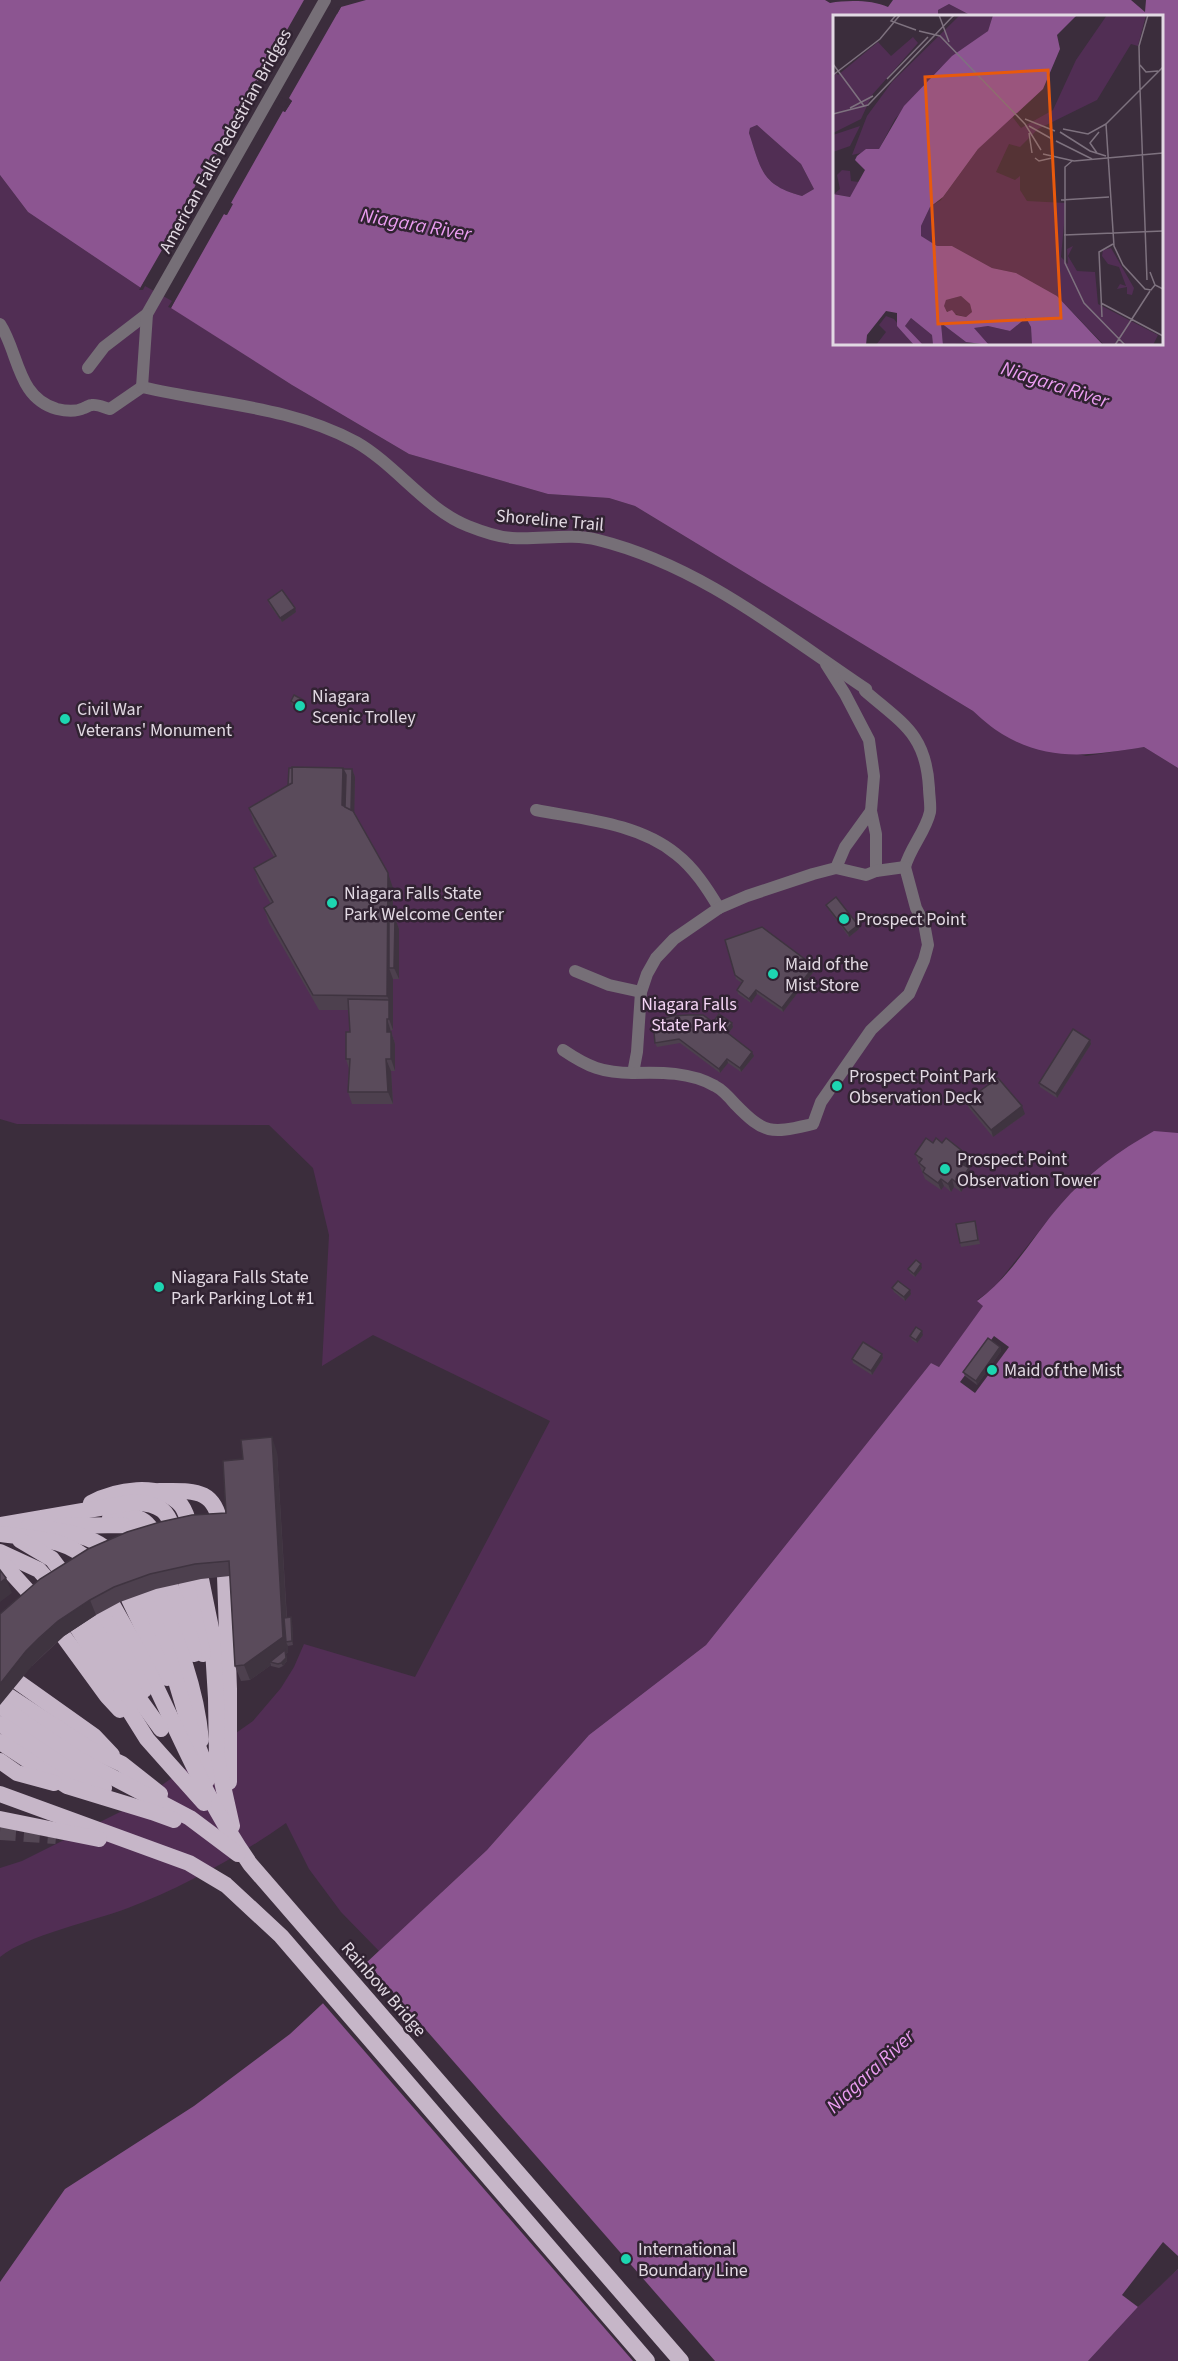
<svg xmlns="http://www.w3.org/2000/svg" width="1178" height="2361" font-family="'Source Sans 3',sans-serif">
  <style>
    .green { fill: #512e54 }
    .water { fill: #8c5591; fill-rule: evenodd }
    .pier { fill: #3b2d3c; fill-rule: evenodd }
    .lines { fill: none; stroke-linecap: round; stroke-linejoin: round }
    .trunk-tunnel { stroke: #544755; stroke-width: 16; stroke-dasharray: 16 8; stroke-linecap: butt }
    .pedestrian { stroke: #766f77; stroke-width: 12 }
    .trunk { stroke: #c6b6c8; stroke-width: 16 }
    .wall { fill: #4d404e }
    .shaded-wall { fill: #3f3440 }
    .building { fill: #5a4b5b; stroke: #3f3440; stroke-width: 1.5 }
    .poi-dot { fill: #1dd5b1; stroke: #312332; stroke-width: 2 }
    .labels { text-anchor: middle; stroke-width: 5; stroke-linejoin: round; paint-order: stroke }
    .street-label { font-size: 18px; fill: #e2d9e3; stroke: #312332 }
    .poi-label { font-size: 18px; fill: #e2d9e3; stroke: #312332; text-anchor: start }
    .park-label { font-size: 18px; fill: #f4d4f5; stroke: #312332 }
    .water-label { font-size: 20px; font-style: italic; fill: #eb9df1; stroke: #312332 }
    .inset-road { fill: none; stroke: #7e727f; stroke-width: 1.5 }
    .view { fill: #e8590c; fill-opacity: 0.15; stroke: #e8590c; stroke-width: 3 }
    .inset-edge { fill: none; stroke: #e2d9e3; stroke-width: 3 }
  </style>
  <rect width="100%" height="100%" fill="#3b2d3c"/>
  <!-- green -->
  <g class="green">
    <path d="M949 4 968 14V16H942L938 14V10Z"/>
    <path d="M757 125 801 164 814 189 802 196C761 185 761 169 749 133L750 128Z"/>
    <path d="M0 175 28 212 141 288 144 282 176 300 172 308 292 385 409 454 548 494 609 498 635 506 973 711 1002 734 1086 756 1144 747 1178 768V1133L1142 1138 1085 1178 1060 1205 993 1289 977 1300 984 1305 939 1367 931 1363 706 1645 589 1735 487 1850 379 1951 341 1912 309 1869 286 1823C241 1855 180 1889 128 1908 94 1921 27 1935 0 1957V1868L22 1861 132 1806 253 1721 281 1688 294 1667 304 1644 415 1677 550 1421 373 1335 322 1366 329 1235 313 1168 269 1125 17 1124 0 1119Z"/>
    <path d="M1178 2269V2361H1088L1148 2296Z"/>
  </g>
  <!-- water -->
  <g class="water">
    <path d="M0 0H304L337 14 341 7 366 0H825L830 3C848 0 872 0 888 7L893 0H1131L1145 12 1146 0H1178V768L1144 747C1093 755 1049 763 1002 734 992 728 982 719 973 711L635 506 609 498 548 494 409 454 292 385 171 308 175 300 144 282 141 288 28 212 0 175ZM949 4 968 14V16H1162V344H834V16H942L938 14V10ZM256 80 292 101 285 112 249 91ZM757 125 801 164 814 189 802 196C761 185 761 169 749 133L750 128ZM197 184 232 204 226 215 191 195Z"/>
    <path d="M1154 1131 1178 1133V2269L1148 2296 1088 2361H0V2282L65 2189 194 2106 290 2034 487 1850 589 1735 706 1645 931 1363 939 1367 983 1306 977 1301C1012 1276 1033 1236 1061 1204 1086 1175 1120 1150 1154 1131Z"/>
  </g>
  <!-- pier -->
  <g class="pier">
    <path d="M304 0H311L335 10 338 6 341 7 289 98 292 101 285 112 283 111 231 203 233 204 227 215 224 214 171 308 168 307 172 301 145 286 143 290H139L193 196 191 195 196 184 199 185 251 94 249 92 256 80 258 81ZM257 84 288 101 284 108 253 91Z"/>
    <path d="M994 1336 1009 1347 975 1393 960 1382Z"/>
    <path d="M365 1960 715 2361H633L321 2001Z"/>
    <path d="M1163 2242 1178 2256V2269L1138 2307 1122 2295Z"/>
  </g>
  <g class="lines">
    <!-- trunk-tunnel -->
    <path class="trunk-tunnel" d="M0 1832 56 1836"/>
    <!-- pedestrian -->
    <g class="pedestrian">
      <path d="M0 324C19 353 17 398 57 409 65 411 76 412 84 408 87 407 89 405 92 405 98 404 105 408 110 409L142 387"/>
      <path d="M88 368 104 347 147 314 325 0"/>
      <path d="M142 387C214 404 290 406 356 442 396 465 427 510 468 526 483 532 497 537 512 538 540 540 571 533 598 540 699 565 781 632 866 689L865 691C903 724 926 734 929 788 929 795 931 805 930 812 926 831 910 848 905 867"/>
      <path d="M142 387 147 314"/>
      <path d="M826 664 845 694 869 740 874 776 871 811 876 834V871"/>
      <path d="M536 810C582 819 638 823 676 854 694 868 707 888 719 908"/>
      <path d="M905 867 916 908 924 923 928 945 924 960 909 994 871 1030 821 1102 813 1124C772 1133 766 1136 735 1104 729 1097 723 1090 715 1086 691 1072 660 1072 633 1073L637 1052 641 992 647 974 656 958 674 939 719 908 747 896 813 874 836 868 866 875 876 871Z"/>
      <path d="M836 868 845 847 871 811"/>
      <path d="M575 971 609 985 641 992"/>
      <path d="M563 1050C588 1067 603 1073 633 1073"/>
    </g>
    <!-- trunk -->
    <g class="trunk">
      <path d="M159 1491C193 1491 216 1487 221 1529"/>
      <path d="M91 1503C115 1490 159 1481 181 1505 187 1513 189 1523 191 1532"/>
      <path d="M110 1518C132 1513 149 1517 156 1540"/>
      <path d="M0 1525 135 1502C162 1505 168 1510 175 1535"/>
      <path d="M61 1526 123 1525 133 1531 141 1545"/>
      <path d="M28 1527C50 1528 100 1535 112 1556"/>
      <path d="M0 1534C36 1539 66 1537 93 1564"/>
      <path d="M20 1540 52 1559 67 1579"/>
      <path d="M0 1552 39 1570 54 1587"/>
      <path d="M0 1560 36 1600"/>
      <path d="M225 1576 229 1689V1782"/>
      <path d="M201 1579 212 1633 216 1698 217 1759 232 1826"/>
      <path d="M186 1582 203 1654"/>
      <path d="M170 1585 191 1639 194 1654"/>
      <path d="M156 1589C177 1640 196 1685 201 1740"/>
      <path d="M143 1594 170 1661 187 1718 204 1762 207 1780"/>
      <path d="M129 1599 167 1678"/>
      <path d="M113 1606C125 1627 137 1648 148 1670 181 1738 207 1802 250 1864L681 2361"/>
      <path d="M101 1612 144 1690"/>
      <path d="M89 1619 126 1681 161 1729"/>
      <path d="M77 1627 147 1739 204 1803"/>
      <path d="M64 1637 107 1696 120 1710"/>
      <path d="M18 1682 94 1736 112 1755"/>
      <path d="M7 1695 88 1748 122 1764 160 1794"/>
      <path d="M0 1706 78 1759 190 1818 238 1854"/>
      <path d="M0 1724 72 1772 104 1788"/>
      <path d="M0 1742 67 1786 152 1812 174 1820"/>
      <path d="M0 1761 17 1773 54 1783"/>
      <path d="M0 1794 189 1863 226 1885 281 1936 647 2361"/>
      <path d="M0 1819 99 1839"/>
    </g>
  </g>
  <!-- wall -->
  <g class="wall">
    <path d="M268 600 296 612 282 622 269 604Z"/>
    <path d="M291 701H305L306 709 301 711 292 705Z"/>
    <path d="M343 769H352L355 777 354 812 393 888V918H395L399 929V979H393V1030H391L395 1044V1071H391L393 1104H352L348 1092 349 1069 346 1059 350 1032 349 1010H319L269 923 264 908 271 904 259 883 254 868 274 857 254 823 249 808Z"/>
    <path d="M826 905 858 925 859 929 849 937 828 909Z"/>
    <path d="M725 940 814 966 815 970 783 1012 757 994 751 1003 738 994 737 990 742 983 736 979Z"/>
    <path d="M713 1022 732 1023 733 1027 728 1034 754 1056 741 1072 728 1063 720 1073 680 1043 657 1047 655 1043Z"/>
    <path d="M1090 1040 1091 1044 1057 1098 1040 1087 1039 1083Z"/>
    <path d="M966 1101 1025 1114 993 1137 969 1108Z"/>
    <path d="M933 1143H942L966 1159 968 1167 969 1168 972 1176 961 1192 954 1187 951 1192 944 1186 941 1190 925 1179 915 1154Z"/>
    <path d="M975 1221 980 1244 961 1247 960 1243Z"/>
    <path d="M922 1268 915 1277 910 1273 908 1269Z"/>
    <path d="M892 1288 911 1294 905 1301 894 1292Z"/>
    <path d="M923 1335 917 1343 912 1340 910 1336Z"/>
    <path d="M1000 1347 1001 1351 977 1385 965 1376 963 1372Z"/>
    <path d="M882 1354 883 1358 872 1375 853 1363 852 1359Z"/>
    <path d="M277 1452 287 1618 292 1621 293 1645 288 1646V1652L286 1654 287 1661 283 1666 279 1668 271 1666V1665L250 1680 241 1681 235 1666 230 1576 201 1579 156 1589 120 1602 96 1615 64 1636 32 1666 0 1614 226 1513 243 1459Z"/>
  </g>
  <!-- shaded-wall -->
  <g class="shaded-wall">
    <path d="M295 608 296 612 282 622 280 618Z"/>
    <path d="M343 768 348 783V814L342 805Z"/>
    <path d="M352 769 355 777 354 824 351 816Z"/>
    <path d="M388 873 393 888V968H389L393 979V1030L389 1019V1000L387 996Z"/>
    <path d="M395 918 399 929V979L394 968Z"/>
    <path d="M858 925 859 929 849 937 848 933Z"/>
    <path d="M814 966 815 970 783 1012 782 1008Z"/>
    <path d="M756 990 757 994 751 1003 749 999Z"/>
    <path d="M387 1019 395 1044V1071L391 1059 387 1032Z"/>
    <path d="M732 1023 733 1027 727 1035 725 1031Z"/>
    <path d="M1090 1040 1091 1044 1057 1098 1056 1094Z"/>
    <path d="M752 1052 754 1056 741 1072 740 1068Z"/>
    <path d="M386 1059 391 1071 393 1104 388 1092Z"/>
    <path d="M727 1059 728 1063 720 1073 719 1069Z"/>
    <path d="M1022 1106 1025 1114 993 1137 991 1130Z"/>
    <path d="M961 1150 964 1157 961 1162 958 1154Z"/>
    <path d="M966 1159 968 1167 965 1171 962 1164Z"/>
    <path d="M969 1168 972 1176 961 1192 958 1184Z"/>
    <path d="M941 1179 944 1186 941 1190 938 1183Z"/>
    <path d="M952 1179 954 1187 951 1192 948 1184Z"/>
    <path d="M921 1264 922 1268 915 1277 914 1274Z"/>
    <path d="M910 1290 911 1294 905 1301 904 1297Z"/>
    <path d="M922 1331 923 1335 917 1343 916 1340Z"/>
    <path d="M1000 1347 1001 1351 977 1385 976 1381Z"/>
    <path d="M882 1354 883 1358 872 1375 871 1371Z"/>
    <path d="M272 1437 277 1452 288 1642H286L288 1646V1652L286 1654 287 1661 283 1666 281 1663 270 1662 271 1665 250 1680 244 1665Z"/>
    <path d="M6 1578 12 1593 0 1602V1583Z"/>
    <path d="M90 1600 96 1615 64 1636 45 1653 32 1666 0 1705V1684L26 1651 58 1621Z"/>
    <path d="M291 1617 292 1621 293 1645 292 1641Z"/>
  </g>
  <!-- building -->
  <g class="building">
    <path d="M282 590 295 608 280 618 268 600Z"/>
    <path d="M294 695 305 701V705L300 707 291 701Z"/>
    <path d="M292 767 343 768 342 805 353 811 388 873 387 996 313 995 264 908 273 902 254 868 276 856 249 808 292 783Z"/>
    <path d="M289 768H292V783L288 785Z"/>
    <path d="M343 769H352L351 810 345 807 346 775Z"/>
    <path d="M836 897 858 925 848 933 826 905Z"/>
    <path d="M389 918H395L394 968H389Z"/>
    <path d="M762 927 814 966 782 1008 756 990 749 999 737 990 743 981 735 975 725 940Z"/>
    <path d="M348 999 389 1000V1019H387V1032H391V1059H386L388 1092H348L350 1059H346V1032H350Z"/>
    <path d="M719 1014 732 1023 725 1031 752 1052 740 1068 727 1059 719 1069 679 1039 655 1043 653 1022 672 1016 688 1015H703L713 1022Z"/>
    <path d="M1073 1029 1090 1040 1056 1094 1039 1083Z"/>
    <path d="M998 1078 1022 1106 991 1130 966 1101Z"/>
    <path d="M926 1138 933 1143 936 1138 942 1143 946 1138 961 1150 958 1154 966 1159 962 1164 969 1168 958 1184 952 1179 948 1184 941 1179 938 1183 923 1172 925 1168 919 1163 922 1159 915 1154Z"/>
    <path d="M975 1221 978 1240 960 1243 956 1224Z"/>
    <path d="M916 1260 921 1264 914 1274 908 1269Z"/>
    <path d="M898 1281 910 1290 904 1297 892 1288Z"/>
    <path d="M916 1327 922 1331 916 1340 910 1336Z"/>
    <path d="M988 1338 1000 1347 976 1381 963 1372Z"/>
    <path d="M863 1342 882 1354 871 1371 852 1359Z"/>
    <path d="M272 1437 283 1637 244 1665 235 1666 229 1561 195 1564 150 1574 114 1587 90 1600 58 1621 39 1638 26 1651 0 1684V1614L40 1579 88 1549 127 1532 160 1522 192 1515 226 1513 223 1461 243 1459 241 1440Z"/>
    <path d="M0 1570 6 1578 0 1583Z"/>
    <path d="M291 1617 292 1641 286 1642 284 1618Z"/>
    <path d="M285 1650 286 1658 281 1663 278 1664 270 1662Z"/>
  </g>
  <!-- markers -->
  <g class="poi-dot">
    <circle cx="300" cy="706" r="6"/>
    <circle cx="65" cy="719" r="6"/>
    <circle cx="332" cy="903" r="6"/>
    <circle cx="844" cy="919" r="6"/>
    <circle cx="773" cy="974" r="6"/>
    <circle cx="837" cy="1086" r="6"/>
    <circle cx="945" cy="1169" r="6"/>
    <circle cx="159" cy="1287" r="6"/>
    <circle cx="992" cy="1370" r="6"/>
    <circle cx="626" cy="2259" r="6"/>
  </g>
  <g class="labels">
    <!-- street labels -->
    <g class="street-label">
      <text transform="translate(225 141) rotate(-61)" y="6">American Falls Pedestrian Bridges</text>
      <text transform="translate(550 520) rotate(5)" y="6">Shoreline Trail</text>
      <text transform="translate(384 1989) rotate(49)" y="6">Rainbow Bridge</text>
    </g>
    <!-- poi labels -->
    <g class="poi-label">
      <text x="312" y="702">Niagara<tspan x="312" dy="21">Scenic Trolley</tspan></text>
      <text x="77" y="715">Civil War<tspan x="77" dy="21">Veterans' Monument</tspan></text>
      <text x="344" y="899">Niagara Falls State<tspan x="344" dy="21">Park Welcome Center</tspan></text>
      <text x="856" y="925">Prospect Point</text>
      <text x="785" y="970">Maid of the<tspan x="785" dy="21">Mist Store</tspan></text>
      <text x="849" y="1082">Prospect Point Park<tspan x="849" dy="21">Observation Deck</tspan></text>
      <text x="957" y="1165">Prospect Point<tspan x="957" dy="21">Observation Tower</tspan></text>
      <text x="171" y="1283">Niagara Falls State<tspan x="171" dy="21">Park Parking Lot #1</tspan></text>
      <text x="1004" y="1376">Maid of the Mist</text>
      <text x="638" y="2255">International<tspan x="638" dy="21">Boundary Line</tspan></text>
    </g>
    <!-- park labels -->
    <g class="park-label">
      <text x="689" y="1010">Niagara Falls<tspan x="689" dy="21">State Park</tspan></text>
    </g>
    <!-- water labels -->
    <g class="water-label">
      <text transform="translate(416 224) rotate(10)" y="7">Niagara River</text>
      <text transform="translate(1055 384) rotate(18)" y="7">Niagara River</text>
      <text transform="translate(870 2071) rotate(-43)" y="7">Niagara River</text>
    </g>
  </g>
  <!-- overview -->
  <g transform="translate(833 15)">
    <rect width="330" height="330" fill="#3b2d3c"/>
    <path d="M127 0H160L155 16 106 54 62 104 46 134 19 140 34 101 59 67ZM274 0H313L305 31 298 29 264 85 205 114 187 132 176 129 163 157 182 165 187 161V175L194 186 233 188 228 242 235 249 234 234 240 231 235 241 244 256 262 257 265 289 325 320 320 330H271L224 281 183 258 159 253 119 231H104L88 222V211L97 192 108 185 145 134 178 100 188 113 220 95 243 45ZM80 22 85 28 39 80 28 104 0 118V55L5 60 45 27 58 41ZM27 111 17 131 0 137V120ZM9 155 17 156 18 166 26 167 17 182 1 179 7 174 4 160ZM278 233 301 273 299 280 294 279V272L284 274 287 269 293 271 286 252 275 249 269 241 270 235ZM128 281 137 289 139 297 133 302 115 297 110 291 113 285ZM53 301 61 304 81 330H43L53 317 46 310ZM78 303 99 320 100 330H90L80 321 72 311ZM193 303 198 312 199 330H156L140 313 155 311 177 316ZM108 308 133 327H143L110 330Z" fill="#512e54"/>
    <path d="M160 0H244L224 20 227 34 210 74 145 134 110 182 97 192 88 211V221L104 231H119L159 253 183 258 224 281 270 330H199L198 312 193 303 177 316 155 311 141 313 156 330 133 327 108 308 110 330H100L99 320 78 303 72 311 90 330H81L64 311V298L53 296 34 320 33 330H0V179L17 182 32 155 22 145 24 141 33 134H46L71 91 119 41 155 16ZM128 281 137 289 139 297 133 302 123 300 119 295 114 297 111 291 113 285Z" fill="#8c5591" fill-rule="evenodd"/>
    <path class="inset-road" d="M63 0 58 6 83 15M106 0 116 27M86 16 107 21 192 109 208 135M0 49 31 91M307 50 313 57 325 56M0 60 47 24 67 0M54 64 95 22M307 74 306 31 315 0M307 74 314 265M17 93 40 81M0 99 35 90 121 0M192 104 222 116M196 111 219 124M230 114 255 119 273 109M227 117 257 136 273 141M196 118 199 138M223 126 259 144M264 138 257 128 266 117M210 139 241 146 330 138M202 143 206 146 219 143M239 146 232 152V248L251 288 292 330M228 185 276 182M231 220 330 216M317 257 322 270 330 274M322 270 318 275 312 274 290 250 281 231 273 109 330 52M268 288 330 321M269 302 266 237 280 229M282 330 317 276"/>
    <path class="view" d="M215 55 228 303 105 309 92 62Z"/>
    <rect width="330" height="330" class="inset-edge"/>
  </g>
</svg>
